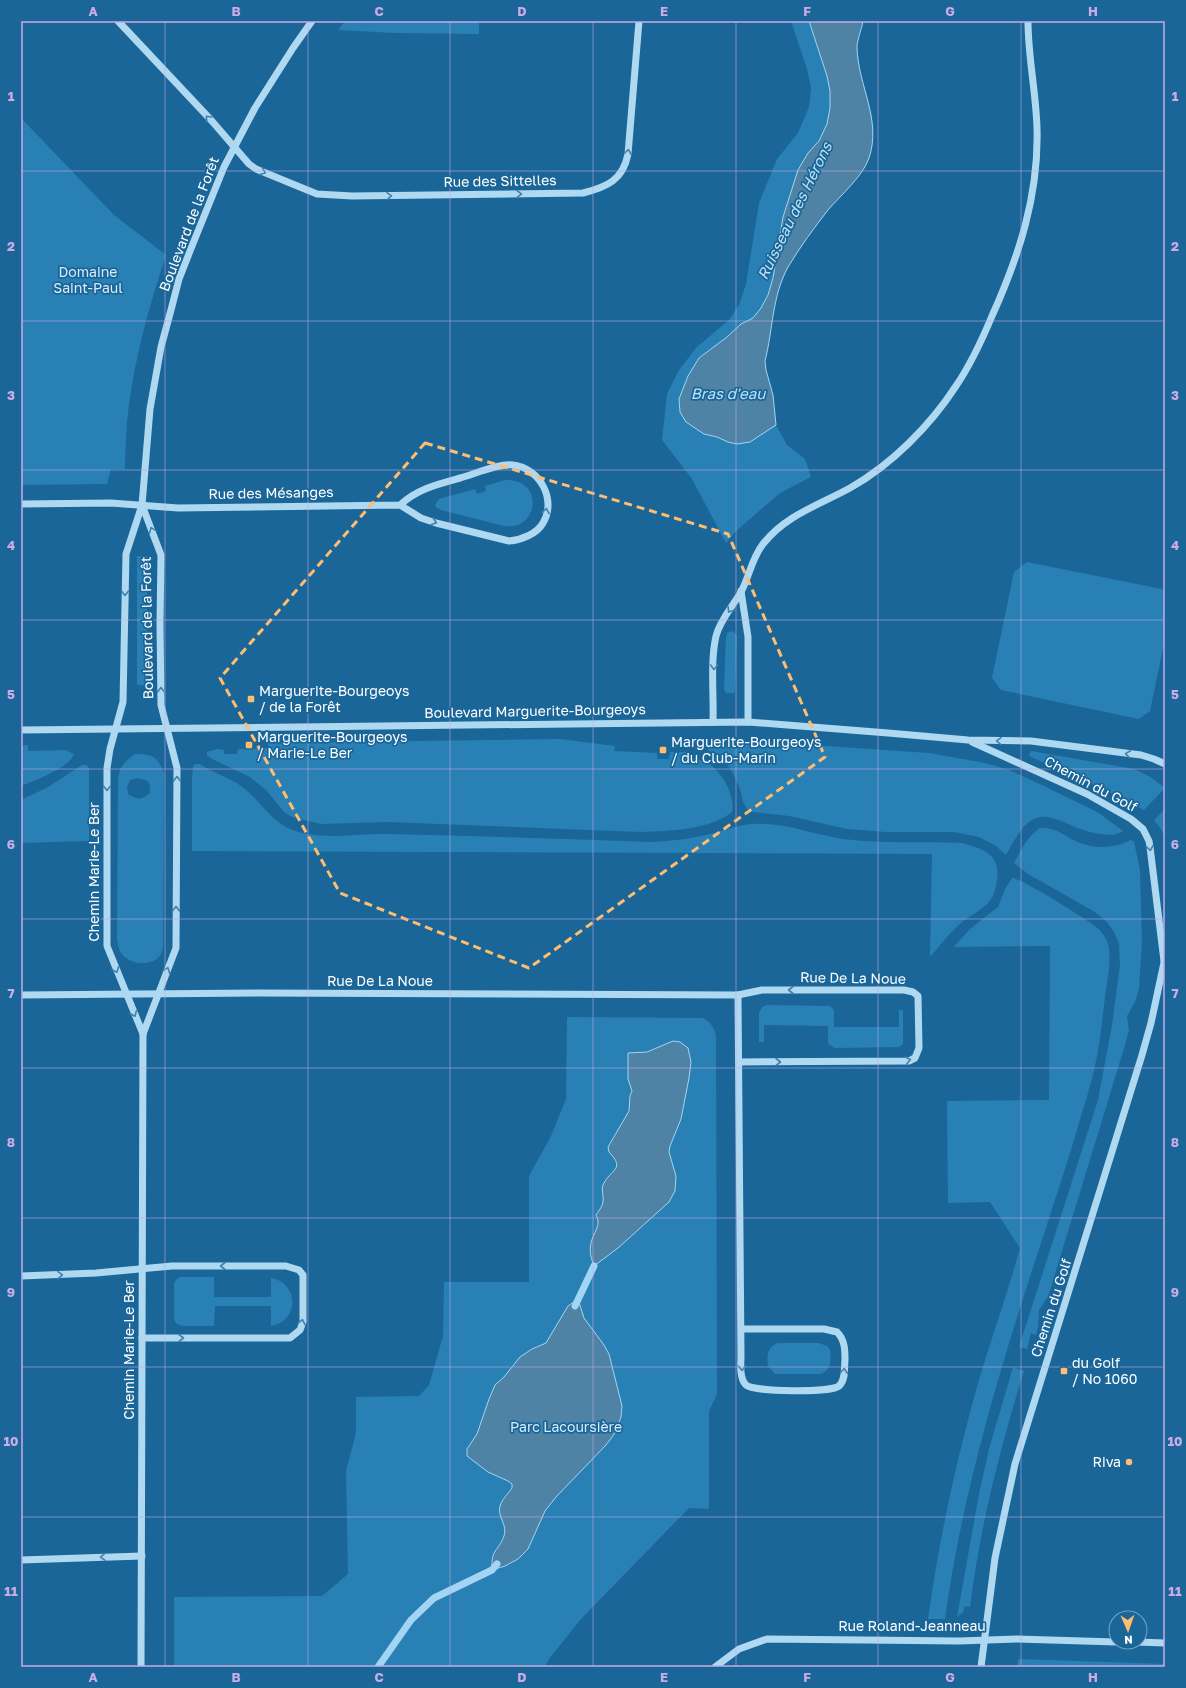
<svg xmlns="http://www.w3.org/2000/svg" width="1186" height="1688" font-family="'Golos Text',sans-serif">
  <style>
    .green { fill: #2980b5; fill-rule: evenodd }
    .water { fill: #4f83a6; stroke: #a2d5f3 }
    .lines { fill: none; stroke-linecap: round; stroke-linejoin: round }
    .stream { stroke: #a2d5f3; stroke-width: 7 }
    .minor { stroke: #afd8f1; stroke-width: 7 }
    .oneway { stroke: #3f82af }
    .marked { fill: none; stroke: #ffbd6f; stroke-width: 3; stroke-dasharray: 8 5; stroke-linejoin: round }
    .grid { fill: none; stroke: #caabe5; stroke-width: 1; stroke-opacity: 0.55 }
    .poi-dot { fill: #ffbd6f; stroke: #1a6699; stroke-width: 1.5 }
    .labels { text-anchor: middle; stroke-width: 3.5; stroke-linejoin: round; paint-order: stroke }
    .street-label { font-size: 14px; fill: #fff; stroke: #1a6699 }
    .park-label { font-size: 14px; fill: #d6edfc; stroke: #1a6699 }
    .poi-label { font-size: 14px; fill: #fff; stroke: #1a6699; text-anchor: start }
    .water-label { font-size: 15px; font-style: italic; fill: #bee2f7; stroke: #1a6699 }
    .neatline { fill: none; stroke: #caabe5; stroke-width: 1.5 }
    .grid-label { font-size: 13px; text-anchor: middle; font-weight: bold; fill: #caabe5 }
  </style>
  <rect width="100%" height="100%" fill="#1a6699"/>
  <!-- green -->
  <g class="green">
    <path d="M345 21H479V34L395 33 338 30Z"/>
    <path d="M791 21H863L857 46 861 77 872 116 873 135 869 158 861 172 827 211 806 239 788 268 777 294 765 361 766 370 773 395 776 425 787 445 805 459 811 477 780 493 736 531 726 543 692 479 662 440 667 394 679 370 697 347 729 320 739 305 746 284 759 203 777 159 798 133 809 107 811 88 807 69Z"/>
    <path d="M21 118 114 215 166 255C148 309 133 364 127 421 126 437 125 453 125 469H111L107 484 21 485Z"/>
    <path d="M505 480C546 479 538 532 504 526L441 510 437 508 435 505 439 499 475 489 477 494 486 491 485 486Z"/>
    <rect x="137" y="556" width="10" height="129"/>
    <path d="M1027 562 1162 589 1165 592V639L1150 711 1139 719 1001 690 992 678 1014 572Z"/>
    <path d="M731 631 735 633 737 637 735 690 734 693H726L724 689 726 638 727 633Z"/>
    <path d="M560 739 615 746 614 751 657 753V759H669L670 752H688L689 758C696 759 702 760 708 763 722 772 736 796 732 812 710 830 668 831 641 832L387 822 321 824 292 817 284 812 267 791 250 777 212 759 207 755V752L217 749 224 750V754H237L238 749 268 748V743Z"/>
    <path d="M767 742 929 753 985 763 1009 770 1044 786 1099 813 1123 831C1116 836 1110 835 1102 834 1093 834 1084 830 1075 827 1066 823 1056 818 1046 817 1026 814 1014 841 1006 855L996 846 979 837 954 832H886L847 829 789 816 753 812 747 809 743 802 740 789 732 771 726 763 708 750 707 746Z"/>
    <path d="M28 745V751L65 750 74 754C68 769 35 780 21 786V746Z"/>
    <path d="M1031 751 1134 769 1149 776 1165 788 1144 810 1109 792 1029 756Z"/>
    <path d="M135 754C153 754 158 757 164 773L163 948C162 951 161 955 159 957 148 967 129 964 121 953 119 950 118 944 117 940L118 778C120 766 125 761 135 754ZM138 778 148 781 150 786V793C142 800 137 800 128 794L127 787 130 780Z"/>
    <path d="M195 764H200C213 773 228 777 241 786 258 798 269 819 288 828 318 842 355 833 387 834 475 836 564 839 652 842 670 841 688 839 706 835 722 831 737 825 753 824 785 822 813 835 843 839 883 844 923 841 962 843 984 849 1001 855 997 880 996 888 994 897 988 903 981 911 969 916 961 923 949 933 940 946 930 957L932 854 192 851V777L193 767Z"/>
    <path d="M82 765H87L89 768V841L21 843V800L48 787Z"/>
    <path d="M1165 809V839L1161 829 1154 820Z"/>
    <path d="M1040 828C1058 828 1064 836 1078 842 1095 850 1115 848 1131 840L1134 842 1140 870 1142 942 1139 989 1135 1002 1127 1016 1129 1030 1125 1045 1048 1297 1039 1310 1038 1327 1036 1335 1031 1333 1027 1349 1019 1347 1098 1100 1112 1025 1120 965 1119 944 1114 932 1107 922 1095 912 1028 874 1014 863C1021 850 1027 837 1040 828Z"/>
    <path d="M1012 878C1021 878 1086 919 1096 927 1101 931 1106 937 1108 944 1112 960 1107 980 1105 997 1102 1021 1100 1046 1094 1070 1089 1092 1081 1115 1075 1137 1054 1205 1031 1272 1010 1340 982 1432 958 1524 945 1619H928C938 1547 953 1475 972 1405 986 1352 1006 1300 1020 1248L990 1202 948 1203 947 1101 1049 1100 1050 946 954 947 970 929 998 907 1005 889Z"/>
    <path d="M767 1005 830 1006 834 1010V1027H899V1010H903V1044L899 1047 834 1048 828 1043V1026L764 1025V1042H759V1013L762 1007Z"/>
    <path d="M567 1017 703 1018C711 1023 714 1027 716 1036L717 1394 709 1411V1509L689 1508 581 1619 549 1659 545 1667H174V1597L322 1596 348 1574 346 1471 356 1433V1397L419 1396 429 1385 443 1336 444 1282H529V1176L551 1136 566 1099Z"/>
    <path d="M180 1277H214V1297H271V1278C300 1283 299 1322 271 1326V1306H215L214 1326H183L177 1324 174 1320V1283L176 1280Z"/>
    <path d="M778 1343H819L827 1346 830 1350C831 1362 832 1370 820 1374H775L768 1366C767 1355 767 1347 778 1343Z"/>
    <path d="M1013 1367 1024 1371C1000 1448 980 1527 970 1607L965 1606 963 1612 957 1617 979 1494 989 1449Z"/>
    <path d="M1018 1659 1165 1664V1667H1017Z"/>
  </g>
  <!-- water -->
  <g class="water">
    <path d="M809 21H863C862 29 857 39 857 48 858 85 882 120 869 158 863 176 841 195 828 210 814 228 800 247 788 267 772 296 773 330 765 361L766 370 773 395 776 425 750 442 737 444 728 442 717 437 704 434 686 422 680 412 679 399 688 376 699 358 727 337 741 324 753 318 761 308 768 295 773 278 783 217 798 170 808 153 819 141 827 124 830 108V91L827 76Z"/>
    <path d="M673 1041 680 1042 688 1048 691 1062 689 1078 681 1119 670 1146 669 1152 676 1176 675 1191 669 1202 618 1248 594 1266C591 1258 589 1251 591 1243 593 1233 602 1225 596 1215 599 1210 603 1206 603 1201 604 1196 601 1190 603 1185 611 1168 626 1170 609 1152L608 1147 629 1111 630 1096 632 1091 628 1079V1053L647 1052Z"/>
    <path d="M578 1299 584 1318 604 1345 609 1354 622 1406 621 1417 615 1433 606 1445 556 1497 545 1511 528 1549 518 1559 505 1566 492 1570C491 1548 498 1552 504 1536 508 1525 497 1517 500 1506 502 1499 508 1494 512 1488V1484L508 1481 488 1472 467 1456V1449L477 1434 489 1399 495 1385 504 1377 520 1357 532 1349 546 1343 568 1306Z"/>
  </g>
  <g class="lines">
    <!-- stream -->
    <g class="stream">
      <path d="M575 1306 594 1266"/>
      <path d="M378 1667 411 1620 434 1598 492 1570 497 1564"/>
    </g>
    <!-- minor -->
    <g class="minor">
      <path d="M118 21 211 120 249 164 256 169 317 194 352 196 583 193C607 187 623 180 628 154L639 21"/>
      <path d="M21 504 111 503 178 508 400 505 421 518 436 523 509 541C521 540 537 534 543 523 557 500 540 468 513 465 499 463 475 474 460 478 438 484 417 489 400 505"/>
      <path d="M741 591 748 637V722"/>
      <path d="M713 722C714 694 710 663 716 636 720 620 733 606 741 592 749 577 752 558 763 544 786 515 819 505 850 488 891 465 930 426 956 386 971 364 982 340 992 316 1019 256 1039 195 1037 128 1036 92 1028 57 1028 21"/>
      <path d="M21 730 748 722 888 733 968 740 1031 741 1141 755 1154 759 1165 764"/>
      <path d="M972 742 1087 794 1131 819 1143 829 1149 841 1150 847 1164 961"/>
      <path d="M21 995 259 993 738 995 762 990H904L913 992 918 996 919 1048 915 1058 909 1061 739 1062"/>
      <path d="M738 995 741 1355C741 1364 739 1378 746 1385 753 1392 831 1393 839 1386 846 1380 844 1368 845 1360 845 1350 845 1340 837 1332L824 1329H741"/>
      <path d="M143 1034 107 946V768L110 749 123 702 126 554 142 505 150 409 161 347 171 310 179 279 192 246 224 167 255 108 293 48 312 21"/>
      <path d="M21 1276 96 1273 172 1266H286L299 1270 303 1275V1322L300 1330 290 1338H142"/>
      <path d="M21 1560 142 1556"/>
      <path d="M1136 1642 1165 1643"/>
      <path d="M141 1667 143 1034 176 948 177 768 161 705 160 623 161 555 142 505"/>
      <path d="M715 1667 739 1649 767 1639 959 1641 1017 1639 1116 1642"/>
      <path d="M981 1667 995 1558 1015 1464 1142 1055 1151 1023 1165 958"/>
    </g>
  </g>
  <!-- one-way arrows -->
  <defs><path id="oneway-chevron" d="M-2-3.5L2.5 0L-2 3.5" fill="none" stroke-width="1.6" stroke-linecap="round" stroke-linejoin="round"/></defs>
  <g class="oneway">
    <use href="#oneway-chevron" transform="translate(208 118) rotate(-133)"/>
    <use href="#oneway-chevron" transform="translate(628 152) rotate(-82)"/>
    <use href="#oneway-chevron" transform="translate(263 172) rotate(23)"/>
    <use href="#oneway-chevron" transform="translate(519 194) rotate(-1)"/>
    <use href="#oneway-chevron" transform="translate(389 196) rotate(-1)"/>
    <use href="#oneway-chevron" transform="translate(546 511) rotate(-80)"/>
    <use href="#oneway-chevron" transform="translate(434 522) rotate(18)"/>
    <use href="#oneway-chevron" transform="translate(152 530) rotate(-111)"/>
    <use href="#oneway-chevron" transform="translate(125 593) rotate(91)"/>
    <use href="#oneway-chevron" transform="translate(730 610) rotate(122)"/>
    <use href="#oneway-chevron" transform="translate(714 667) rotate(92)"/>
    <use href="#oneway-chevron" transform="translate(161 690) rotate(-91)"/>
    <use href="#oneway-chevron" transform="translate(999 741) rotate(-179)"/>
    <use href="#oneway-chevron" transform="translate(1128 754) rotate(-172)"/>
    <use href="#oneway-chevron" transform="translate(177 779) rotate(-90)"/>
    <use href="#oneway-chevron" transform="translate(107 788) rotate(90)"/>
    <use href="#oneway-chevron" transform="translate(1150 848) rotate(81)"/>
    <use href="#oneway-chevron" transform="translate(176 909) rotate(-90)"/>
    <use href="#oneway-chevron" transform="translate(116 970) rotate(68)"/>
    <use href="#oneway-chevron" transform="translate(167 970) rotate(-69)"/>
    <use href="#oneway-chevron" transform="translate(791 990) rotate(180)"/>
    <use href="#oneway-chevron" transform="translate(134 1014) rotate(67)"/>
    <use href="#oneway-chevron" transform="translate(908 1060) rotate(-13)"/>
    <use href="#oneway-chevron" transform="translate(778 1062)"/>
    <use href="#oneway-chevron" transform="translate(223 1266) rotate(-180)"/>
    <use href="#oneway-chevron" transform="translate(60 1275) rotate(-2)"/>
    <use href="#oneway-chevron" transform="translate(302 1322) rotate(-78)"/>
    <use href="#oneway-chevron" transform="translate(181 1338)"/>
    <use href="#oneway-chevron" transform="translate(742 1368) rotate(88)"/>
    <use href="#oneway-chevron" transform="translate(844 1371) rotate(-86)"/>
    <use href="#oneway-chevron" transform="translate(103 1557) rotate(178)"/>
  </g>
  <!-- marked area -->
  <path class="marked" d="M425 443 728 534 825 757 529 968 340 893 220 678Z"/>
  <!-- grid -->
  <path class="grid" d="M165 21V1667M308 21V1667M450 21V1667M593 21V1667M736 21V1667M878 21V1667M1021 21V1667M21 171H1165M21 321H1165M21 470H1165M21 620H1165M21 769H1165M21 919H1165M21 1068H1165M21 1218H1165M21 1367H1165M21 1517H1165"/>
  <!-- markers -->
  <g class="poi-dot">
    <rect x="247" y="695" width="8" height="8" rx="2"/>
    <rect x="245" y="741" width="8" height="8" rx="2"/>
    <rect x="659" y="746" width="8" height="8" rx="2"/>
    <rect x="1060" y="1367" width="8" height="8" rx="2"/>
    <circle cx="1129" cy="1462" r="4"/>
  </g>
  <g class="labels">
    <!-- street labels -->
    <g class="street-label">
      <text transform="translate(500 181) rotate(-1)" y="5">Rue des Sittelles</text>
      <text transform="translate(189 224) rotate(-69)" y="5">Boulevard de la Forêt</text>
      <text transform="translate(271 493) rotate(-1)" y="5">Rue des Mésanges</text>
      <text transform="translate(147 628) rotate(-91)" y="5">Boulevard de la Forêt</text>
      <text transform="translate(535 711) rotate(-1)" y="5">Boulevard Marguerite-Bourgeoys</text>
      <text transform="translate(1091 784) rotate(28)" y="5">Chemin du Golf</text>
      <text transform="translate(94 872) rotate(-90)" y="5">Chemin Marie-Le Ber</text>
      <text transform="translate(853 978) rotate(1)" y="5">Rue De La Noue</text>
      <text x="380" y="986">Rue De La Noue</text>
      <text transform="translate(1051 1308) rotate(-72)" y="5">Chemin du Golf</text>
      <text transform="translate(129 1350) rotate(-90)" y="5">Chemin Marie-Le Ber</text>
      <text x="912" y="1631">Rue Roland-Jeanneau</text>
    </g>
    <!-- park labels -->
    <g class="park-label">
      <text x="88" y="277">Domaine<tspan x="88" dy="16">Saint-Paul</tspan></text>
      <text x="566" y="1432">Parc Lacoursière</text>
    </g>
    <!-- poi labels -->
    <g class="poi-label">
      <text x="259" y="696">Marguerite-Bourgeoys<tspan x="259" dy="16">/ de la Forêt</tspan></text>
      <text x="257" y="742">Marguerite-Bourgeoys<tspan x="257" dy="16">/ Marie-Le Ber</tspan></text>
      <text x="671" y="747">Marguerite-Bourgeoys<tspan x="671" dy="16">/ du Club-Marin</tspan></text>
      <text x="1072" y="1368">du Golf<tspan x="1072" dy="16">/ No 1060</tspan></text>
      <text x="1121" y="1467" text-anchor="end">Riva</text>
    </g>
    <!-- water labels -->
    <g class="water-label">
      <text transform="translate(795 211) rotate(-64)" y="5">Ruisseau des Hérons</text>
      <text x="728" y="399">Bras d'eau</text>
    </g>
  </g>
  <!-- border -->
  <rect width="1186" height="1688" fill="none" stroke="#1a6699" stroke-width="44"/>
  <!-- north arrow -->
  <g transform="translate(1128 1630) rotate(178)"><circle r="19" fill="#1a6699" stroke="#76a3c2"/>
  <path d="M0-3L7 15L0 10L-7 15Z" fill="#ffbd6f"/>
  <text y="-6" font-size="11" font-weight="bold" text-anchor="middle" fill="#ffffff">N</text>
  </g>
  <rect x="22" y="22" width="1142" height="1644" class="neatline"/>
  <g class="grid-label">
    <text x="93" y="16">A</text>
    <text x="236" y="16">B</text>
    <text x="379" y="16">C</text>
    <text x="522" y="16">D</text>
    <text x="664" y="16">E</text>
    <text x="807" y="16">F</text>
    <text x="950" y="16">G</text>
    <text x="1093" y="16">H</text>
    <text x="11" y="101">1</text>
    <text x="1175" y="101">1</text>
    <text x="11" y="251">2</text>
    <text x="1175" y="251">2</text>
    <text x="11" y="400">3</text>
    <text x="1175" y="400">3</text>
    <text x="11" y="550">4</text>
    <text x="1175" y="550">4</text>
    <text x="11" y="699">5</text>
    <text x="1175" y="699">5</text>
    <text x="11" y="849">6</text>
    <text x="1175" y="849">6</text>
    <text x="11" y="998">7</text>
    <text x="1175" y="998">7</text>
    <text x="11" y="1147">8</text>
    <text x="1175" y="1147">8</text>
    <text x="11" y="1297">9</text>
    <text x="1175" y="1297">9</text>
    <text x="11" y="1446">10</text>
    <text x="1175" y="1446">10</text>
    <text x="11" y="1596">11</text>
    <text x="1175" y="1596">11</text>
    <text x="93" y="1682">A</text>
    <text x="236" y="1682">B</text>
    <text x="379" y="1682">C</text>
    <text x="522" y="1682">D</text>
    <text x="664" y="1682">E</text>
    <text x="807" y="1682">F</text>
    <text x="950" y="1682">G</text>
    <text x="1093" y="1682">H</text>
  </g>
</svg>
